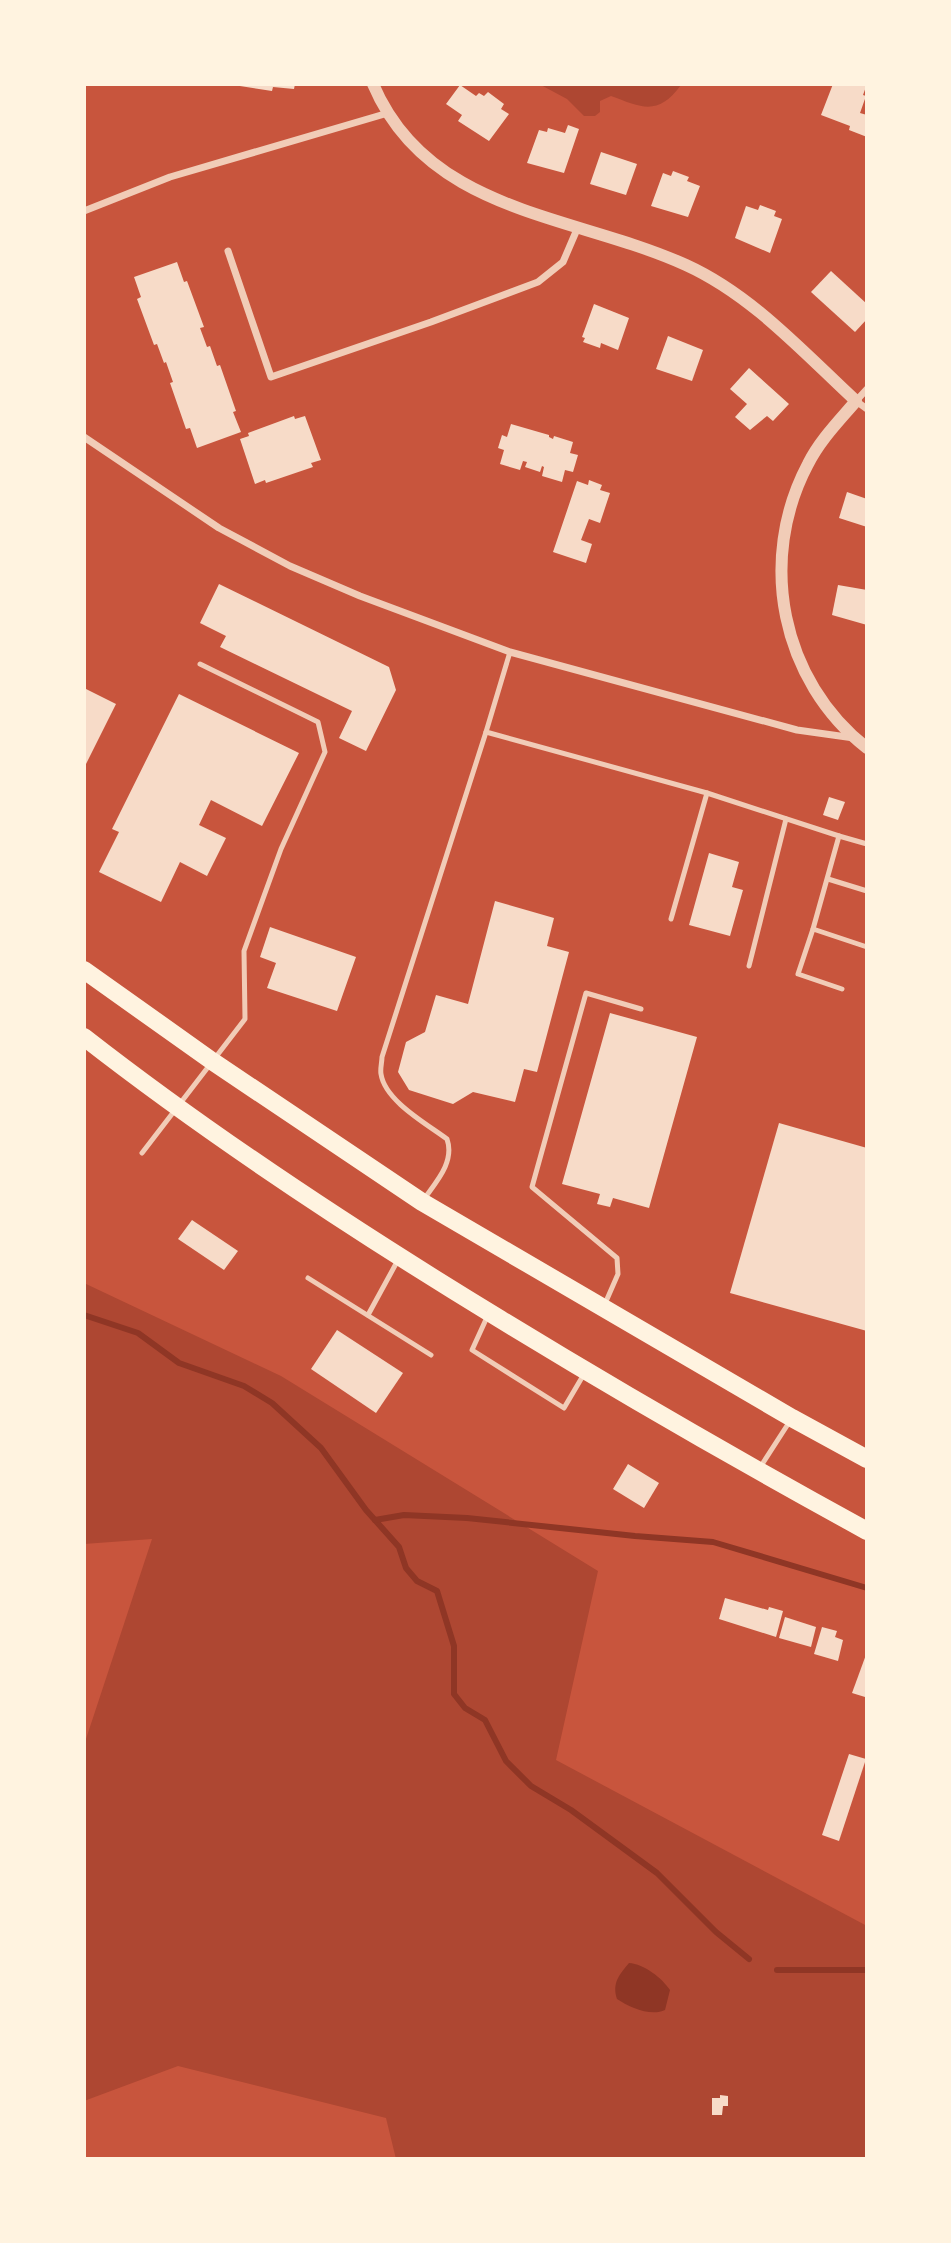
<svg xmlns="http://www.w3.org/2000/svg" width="951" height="2243" font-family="'Titillium Web',sans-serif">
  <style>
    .green { fill: #ae4732 }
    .water { fill: #8f3625 }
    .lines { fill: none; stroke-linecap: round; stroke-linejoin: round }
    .stream { stroke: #8f3625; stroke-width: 6 }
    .building { fill: #f7dbc8 }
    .service { stroke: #f1ccb7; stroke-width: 5 }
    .minor { stroke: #f1ccb7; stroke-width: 7 }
    .tertiary { stroke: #f1ccb7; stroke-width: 12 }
    .primary { stroke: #fff3e0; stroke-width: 18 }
  </style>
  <rect width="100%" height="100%" fill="#c8553d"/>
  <!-- green -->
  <g class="green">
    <path d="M539 84H681V85C658 116 643 108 611 96L600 101V112L595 116H584L567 99Z"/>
    <path d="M84 1283 281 1376 598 1571 556 1760 867 1926V2159H396L386 2118 178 2066 84 2101V1745L152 1539 84 1544Z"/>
  </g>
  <!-- water -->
  <path class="water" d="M629 1963C644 1964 662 1978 670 1990L665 2010C651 2017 629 2007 617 1999 612 1983 619 1975 629 1963Z"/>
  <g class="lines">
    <!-- stream -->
    <g class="stream">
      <path d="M84 1315 138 1333 179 1363 244 1386 272 1403 321 1448 366 1510 399 1547 406 1568 417 1581 437 1591 454 1646V1694L465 1708 485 1720 506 1761 531 1786 571 1810 657 1873 716 1932 749 1959"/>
      <path d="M375 1520 404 1515 467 1518 635 1536 713 1542 867 1588"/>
      <path d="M777 1970H867"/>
    </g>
  </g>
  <!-- building -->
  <g class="building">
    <path d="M227 84H295L294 89 273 87 272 91Z"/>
    <path d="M833 84H867L863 95 866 96 860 113 867 115V137L849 130 850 126 821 115Z"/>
    <path d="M460 85 476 96 479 93 484 96 488 92 504 104 501 109 509 114 489 141 458 121 462 115 446 104Z"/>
    <path d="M568 125 579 129 564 173 527 163 539 130 547 132 548 128 565 133Z"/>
    <path d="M601 152 637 164 626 195 590 184Z"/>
    <path d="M673 171 689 177 687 181 700 186 688 217 651 206 663 173 671 176Z"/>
    <path d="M760 205 776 211 774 216 782 219 770 253 735 238 746 206 758 210Z"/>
    <path d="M177 262 184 282 187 281 204 327 200 328 207 347 210 346 217 366 220 365 236 411 233 412 241 432 197 448 190 428 186 429 170 383 173 382 166 362 164 363 157 344 154 345 137 299 141 297 134 277Z"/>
    <path d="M831 271 867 304V319L855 332 811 292Z"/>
    <path d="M594 304 629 318 618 350 601 343 600 348 583 342 585 338 582 337Z"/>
    <path d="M668 336 703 350 692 381 656 369Z"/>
    <path d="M749 368 789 404 773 421 767 416 750 430 735 417 747 404 730 389Z"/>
    <path d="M294 416 295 419 305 416 321 460 311 463 313 467 266 483 265 480 255 484 240 439 249 436 248 433Z"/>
    <path d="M511 424 549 435V437L553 439 554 436 573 442 570 453 578 455 573 472 565 470 562 482 542 476 544 467 542 466 540 472 525 467 527 462 523 461 520 470 500 464 504 450 498 448 502 435 507 437Z"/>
    <path d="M589 480 602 485 600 490 610 493 600 523 589 519 581 540 592 544 586 563 553 552 577 481 588 485Z"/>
    <path d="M847 492 867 499V527L839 518Z"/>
    <path d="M219 584 389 667 396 690 366 751 339 738 352 711 220 647 226 636 200 623Z"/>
    <path d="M838 585 867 590V625L832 615Z"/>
    <path d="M84 688 116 704 84 768Z"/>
    <path d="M179 694 299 753 262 826 211 800 199 825 226 838 207 876 180 862 161 902 99 872 119 832 112 829Z"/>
    <path d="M829 797 845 802 838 820 823 815Z"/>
    <path d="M709 853 739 862 732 887 743 890 730 936 689 925Z"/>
    <path d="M495 901 554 918 547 946 569 952 537 1072 524 1069 515 1102 473 1092 453 1104 409 1090 398 1072 406 1042 425 1032 436 995 468 1004Z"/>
    <path d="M270 927 356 957 337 1011 267 988 276 963 260 957Z"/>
    <path d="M610 1013 697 1037 649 1208 613 1198 610 1207 597 1204 600 1194 562 1184Z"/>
    <path d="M779 1123 867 1148V1331L730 1293Z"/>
    <path d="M192 1220 238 1251 224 1270 178 1239Z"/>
    <path d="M337 1330 403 1373 376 1413 311 1369Z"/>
    <path d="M628 1464 659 1483 644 1508 613 1489Z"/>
    <path d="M725 1598 768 1610 769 1607 783 1611 776 1637 719 1619Z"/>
    <path d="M785 1617 816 1627 811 1647 779 1638Z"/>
    <path d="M822 1627 837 1631 835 1637 843 1640 838 1661 814 1654Z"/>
    <path d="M867 1652V1691L865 1697 852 1693Z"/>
    <path d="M849 1754 866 1759 839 1841 822 1835Z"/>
    <path d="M720 2095 728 2096V2106H723L722 2115H712V2098H720Z"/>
  </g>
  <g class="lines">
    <!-- service -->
    <g class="service">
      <path d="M486 732 707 793 671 919"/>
      <path d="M707 793 839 836"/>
      <path d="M867 844 839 836 813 929 867 947"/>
      <path d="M828 879 867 891"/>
      <path d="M813 929 798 974 842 989"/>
      <path d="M749 966 786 819"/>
      <path d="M142 1153 245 1019 244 951 281 849 325 752 318 722 200 664"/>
      <path d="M424 1199C436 1182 455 1162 447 1139 427 1124 385 1101 381 1074 380 1069 382 1062 382 1057L486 732 510 652"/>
      <path d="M308 1278 431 1355"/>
      <path d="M604 1306 618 1274 617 1258 532 1187 586 993 641 1009"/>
      <path d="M368 1315 398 1260"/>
      <path d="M488 1315 472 1350 564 1408 584 1374"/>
      <path d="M759 1469 790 1421"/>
    </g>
    <!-- minor -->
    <g class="minor">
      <path d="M84 211 170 177 388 113"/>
      <path d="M228 251 271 377 431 322 538 282 563 262 578 227"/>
      <path d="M867 389 856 401 867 409"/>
      <path d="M84 437 219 528 290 566 360 596 510 652 797 730 854 738"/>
    </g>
    <!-- tertiary -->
    <path class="tertiary" d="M373 84C428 214 574 214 686 265 752 295 803 352 856 401 839 421 820 440 808 464 757 560 781 681 867 748"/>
    <!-- primary -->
    <g class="primary">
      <path d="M84 970 212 1061 422 1202 792 1418 867 1459"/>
      <path d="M84 1037C216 1140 357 1232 500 1319 621 1393 743 1463 867 1531"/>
    </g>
  </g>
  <!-- border -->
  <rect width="951" height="2243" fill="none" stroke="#fff3e0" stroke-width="172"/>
</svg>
